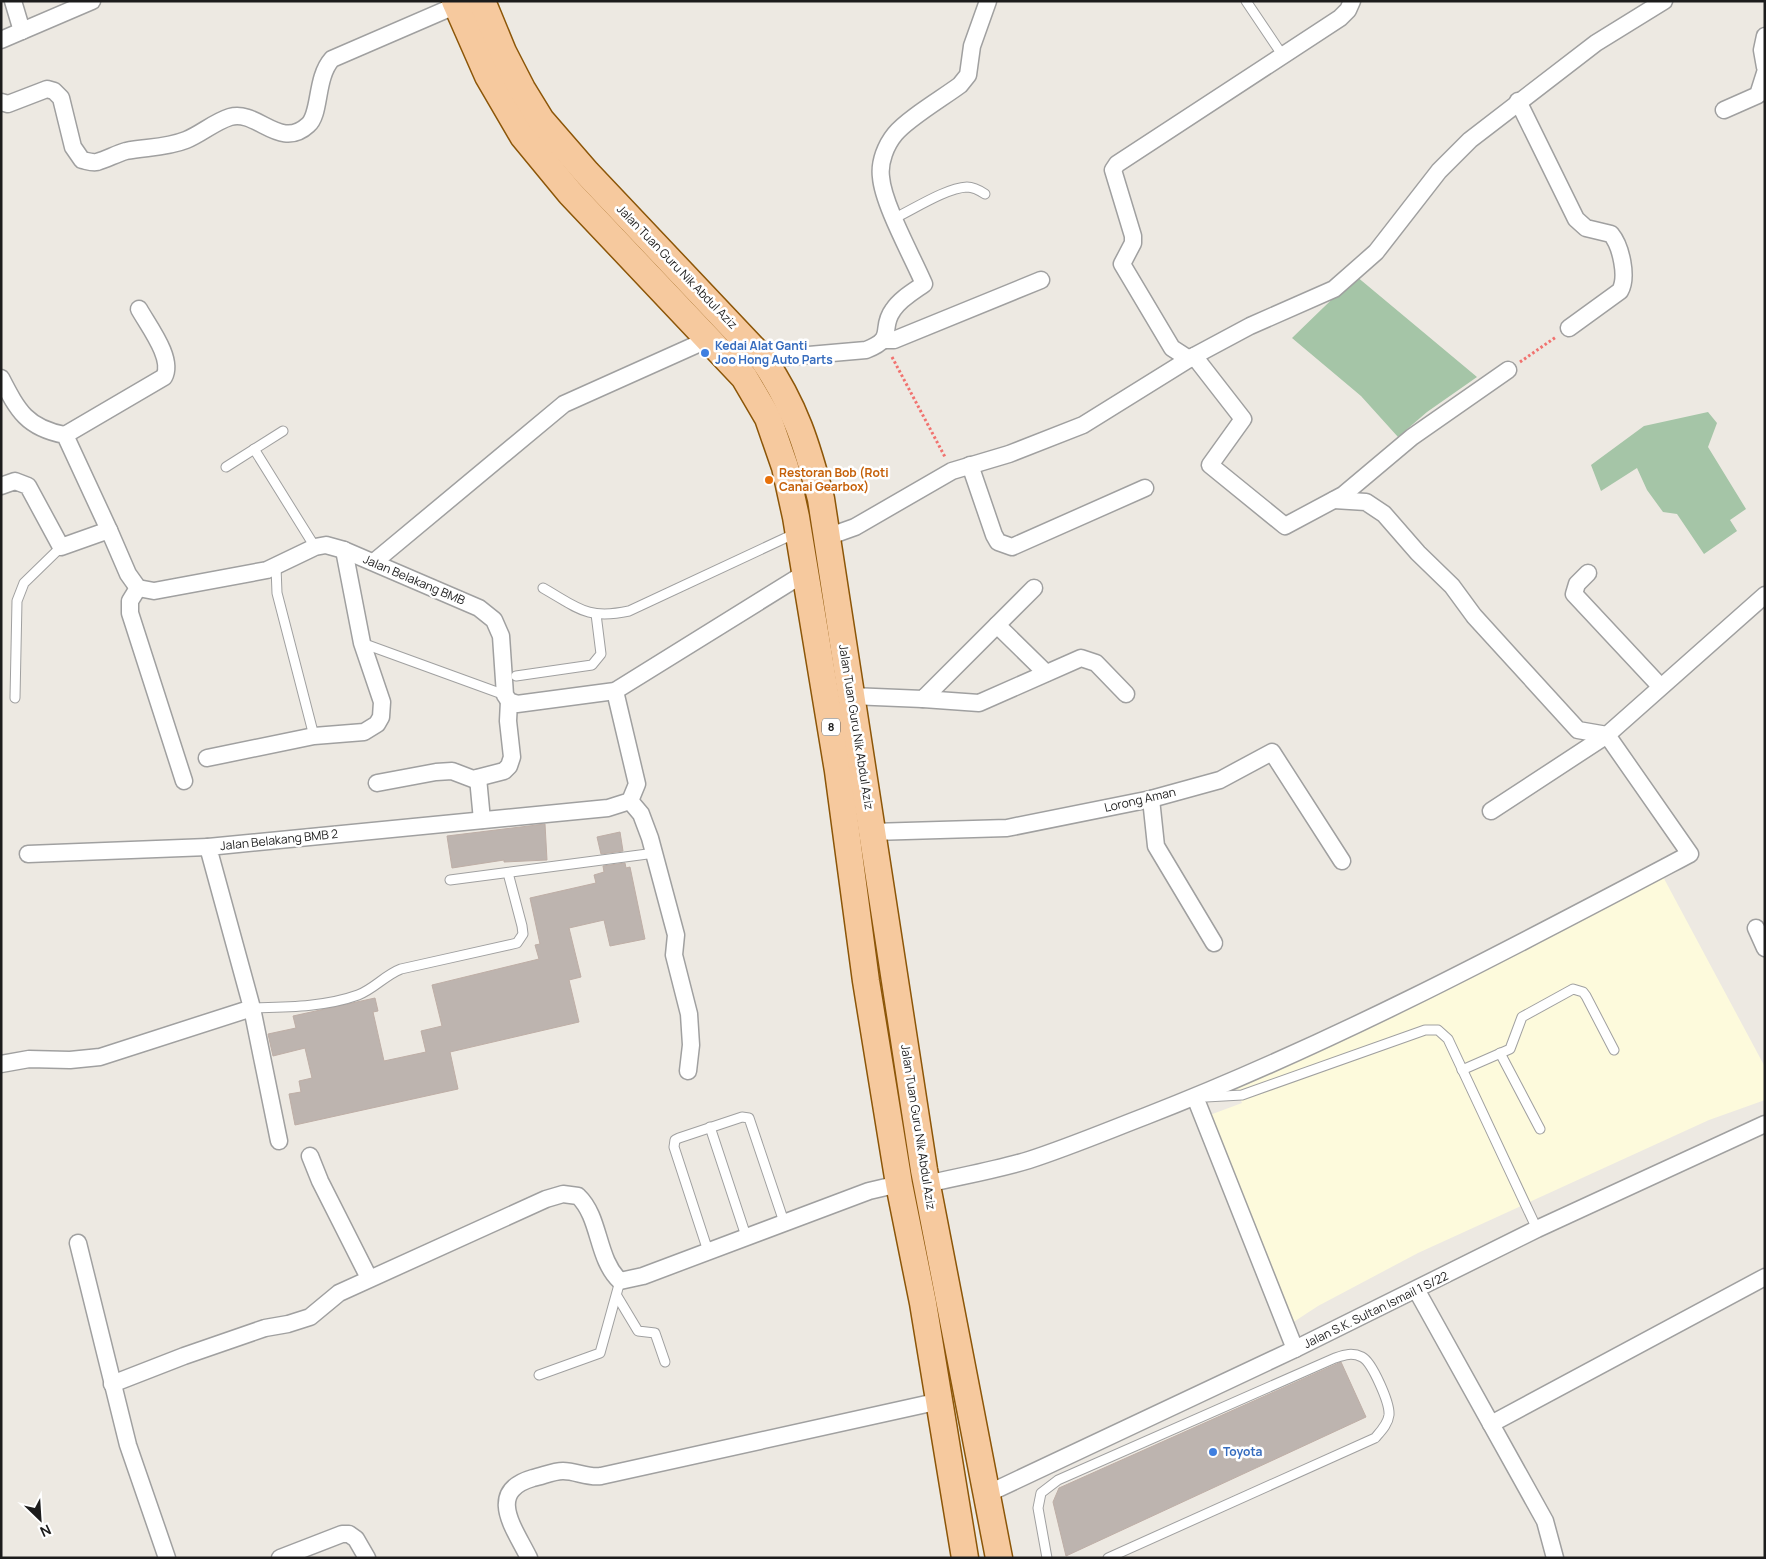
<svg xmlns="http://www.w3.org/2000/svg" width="1766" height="1559" font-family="Manrope,sans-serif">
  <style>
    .education { fill: #fdfadc }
    .cemetery { fill: #a5c5a7 }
    .building { fill: #bdb4af; stroke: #beaea6 }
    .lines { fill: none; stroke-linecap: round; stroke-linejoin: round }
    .service-casing { stroke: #a0a0a0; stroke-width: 11 }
    .minor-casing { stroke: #a0a0a0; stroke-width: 19 }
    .primary-casing { stroke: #8c5608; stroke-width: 29 }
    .path { stroke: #f1726f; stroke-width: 3; stroke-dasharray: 2.5 2.5; stroke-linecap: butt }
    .service { stroke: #fff; stroke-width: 9 }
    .minor { stroke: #fff; stroke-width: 16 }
    .primary { stroke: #f6c99e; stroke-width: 26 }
    .shop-dot { fill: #3f7fe0; stroke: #fff; stroke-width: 2 }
    .food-dot { fill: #e8710a; stroke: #fff; stroke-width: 2 }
    .labels { text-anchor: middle; stroke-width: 5; stroke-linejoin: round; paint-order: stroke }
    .shield { fill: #fff; stroke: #606060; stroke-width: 1 }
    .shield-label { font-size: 11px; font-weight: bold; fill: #1c1c1c }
    .street-label { font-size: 12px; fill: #1c1c1c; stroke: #fff }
    .shop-label { font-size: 12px; font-weight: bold; fill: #366cbe; stroke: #fff; text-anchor: start }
    .food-label { font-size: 12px; font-weight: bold; fill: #c56008; stroke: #fff; text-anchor: start }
  </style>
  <rect width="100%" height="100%" fill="#ede9e2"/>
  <!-- education -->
  <path class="education" d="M1661 873 1765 1067V1100L1709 1120 1418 1253 1318 1306 1292 1323 1207 1116 1242 1103 1235 1085Z"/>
  <!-- cemetery -->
  <g class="cemetery">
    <path d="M1356 276 1477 377 1427 412 1398 437 1361 396 1292 338Z"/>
    <path d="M1708 412 1717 423 1708 447 1746 509 1730 520 1737 531 1704 554 1677 514 1663 512 1647 490 1637 468 1601 491 1591 465 1644 426Z"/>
  </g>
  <!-- building -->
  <g class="building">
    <path d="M545 824 547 860 504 862V860L452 868 447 836Z"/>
    <path d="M620 832 623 851 601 854 597 837Z"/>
    <path d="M625 863 626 868 630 867 645 939 610 946 604 920 569 928 581 977 569 980 579 1022 450 1052 458 1089 295 1125 289 1094 301 1092 299 1081 312 1078 305 1048 273 1056 268 1034 296 1028 293 1016 375 998 378 1011 373 1012 384 1061 426 1052 421 1031 442 1026 432 985 539 959 535 945 540 944 530 898 596 883 594 875 604 872 603 866Z"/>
    <path d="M1341 1362 1366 1417 1066 1556 1053 1502 1059 1488Z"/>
  </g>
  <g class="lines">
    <defs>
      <g id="service">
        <path d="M1246 1 1283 56"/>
        <path d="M895 218C914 209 946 188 967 187 974 187 979 190 985 194"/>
        <path d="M254 449 315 547"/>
        <path d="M226 467 283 431"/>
        <path d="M276 567 277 593 314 736"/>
        <path d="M543 588C578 608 587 620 629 611L796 533"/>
        <path d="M362 643 505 695"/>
        <path d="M516 676 592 665 601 654 596 614"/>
        <path d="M15 698 17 601 24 583 61 547"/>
        <path d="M450 880 655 853"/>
        <path d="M252 1008C287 1007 325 1007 358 995 374 989 385 975 401 969L517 943 523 934 522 926 508 873"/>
        <path d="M1500 1053 1540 1129"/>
        <path d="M1462 1070 1510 1049 1522 1017 1573 989 1583 992 1586 996 1614 1050"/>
        <path d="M1206 1097 1242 1095 1425 1030H1438L1448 1039 1537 1229"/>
        <path d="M710 1127 746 1236"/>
        <path d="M708 1251 674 1147 675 1140 679 1138 742 1117 749 1118 784 1222"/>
        <path d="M617 1296 638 1331 655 1333 665 1362"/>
        <path d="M539 1375 600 1353 620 1281"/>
        <path d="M1047 1558 1038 1508 1041 1493 1058 1480 1335 1358C1344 1355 1352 1352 1362 1357 1372 1362 1390 1403 1389 1415 1388 1424 1381 1431 1375 1438L1108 1558"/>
      </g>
      <g id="minor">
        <path d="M13 1 22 31"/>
        <path d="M1765 36 1762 50 1765 67"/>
        <path d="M1 40 92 1"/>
        <path d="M1518 101 1576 219 1586 228 1611 234C1621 246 1628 277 1620 291L1569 328"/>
        <path d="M1 102 8 104 47 89 54 91 61 98 73 147 82 160C87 161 92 163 97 162 107 159 116 154 126 151 146 147 166 148 186 140 201 134 214 122 230 117 257 109 280 151 308 125 321 114 315 78 332 59L457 5"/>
        <path d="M1724 110 1758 95 1765 73"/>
        <path d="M883 340H894L1041 280"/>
        <path d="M1194 356 1243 419 1210 465 1285 526 1343 495 1412 437 1508 370"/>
        <path d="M763 359 866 350C897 338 879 329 893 310 900 299 914 291 924 284 912 256 883 204 881 177 879 162 886 145 895 134 907 119 944 97 960 85L968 75 972 46 988 1"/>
        <path d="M1189 359 1172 348 1122 264 1133 243V236L1113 170 1117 164 1340 18 1348 10 1352 1"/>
        <path d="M1 378C18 411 27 428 65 435L109 530"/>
        <path d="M65 435 164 377C174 359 149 327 139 309"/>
        <path d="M970 465 994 535 998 542 1012 547 1145 488"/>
        <path d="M1 486 15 481 28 486 61 547 109 530 128 574 138 588 154 591 267 570 315 547 326 545 344 550 479 608 494 620 501 636 505 695 509 701 517 704 615 691 805 573"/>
        <path d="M1334 500 1366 502 1384 514 1418 553 1452 586 1474 616 1578 730 1607 735 1765 595"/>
        <path d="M827 537 855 527 952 471 1009 454 1083 425 1194 356 1250 326 1334 289 1376 252 1439 171 1470 140 1596 43 1664 1"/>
        <path d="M374 562 564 404 709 339"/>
        <path d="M1588 573 1577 584 1574 594 1660 686"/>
        <path d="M138 588 130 601V613L184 781"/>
        <path d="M997 625 1046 673"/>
        <path d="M851 696 923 699 1034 588"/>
        <path d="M923 699 979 703 1081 658 1096 663 1126 694"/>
        <path d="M207 758 314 736 364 732 377 724 381 717 382 702 362 643 344 550"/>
        <path d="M478 778 482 820"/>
        <path d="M377 783 436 772 452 771 473 779 504 771 509 766 512 757 508 721 509 701"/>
        <path d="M1151 799 1156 846 1214 943"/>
        <path d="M630 801 641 814 650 838 676 935 674 955 689 1014 691 1045 688 1071"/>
        <path d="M872 832 1007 828 1151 799 1220 780 1272 752 1342 861"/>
        <path d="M28 854 208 847"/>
        <path d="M1756 928 1765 948"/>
        <path d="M252 1008 279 1141"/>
        <path d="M1 1064 29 1059 70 1060 100 1057 252 1008 208 847 608 808 630 801 637 784 615 691"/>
        <path d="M1195 1097 1295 1349"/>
        <path d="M310 1156 320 1181 369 1278"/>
        <path d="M927 1184C961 1176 996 1170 1029 1160 1069 1147 1107 1131 1146 1116 1334 1043 1512 948 1690 854L1607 735 1491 811"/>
        <path d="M78 1243 128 1445 167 1558"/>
        <path d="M1417 1291 1545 1521 1555 1558"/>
        <path d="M112 1384 184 1356 265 1328 288 1324 310 1317 339 1293 546 1199 563 1194 578 1196C601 1218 596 1258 620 1281L643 1276 869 1191 899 1184"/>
        <path d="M1491 1424 1765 1277"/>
        <path d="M987 1494 1295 1349 1537 1229 1765 1124"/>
        <path d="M280 1558 342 1534H349L356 1539 367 1558"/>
        <path d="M529 1558C515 1529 485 1492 533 1478 543 1476 553 1471 563 1471 576 1471 588 1478 601 1476L940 1401"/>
      </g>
      <g id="primary">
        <path d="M455 1 488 76 523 136 570 193 744 377 768 418 785 467 796 517 838 771 866 981 899 1184 923 1303 965 1558"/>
        <path d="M482 1 503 52 522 89 541 120 587 173 763 359C795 406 807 445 821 499L924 1170 999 1558"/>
      </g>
    </defs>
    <!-- service casing -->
    <use href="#service" class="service-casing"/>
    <!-- minor casing -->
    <use href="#minor" class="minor-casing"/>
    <!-- primary casing -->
    <use href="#primary" class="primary-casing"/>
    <!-- path -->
    <g class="path">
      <path d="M892 357 945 457"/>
      <path d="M1520 362 1556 337"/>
    </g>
    <!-- service -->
    <use href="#service" class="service"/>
    <!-- minor -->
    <use href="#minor" class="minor"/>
    <!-- primary -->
    <use href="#primary" class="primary"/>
  </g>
  <!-- markers -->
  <g class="shop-dot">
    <circle cx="705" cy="353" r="5"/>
    <circle cx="1213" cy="1452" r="5"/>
  </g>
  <circle class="food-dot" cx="769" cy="480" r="5"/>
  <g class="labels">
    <!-- shield labels -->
    <rect class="shield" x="822" y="718.5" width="18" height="17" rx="4"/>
    <g class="shield-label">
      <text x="831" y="731">8</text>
    </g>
    <!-- street labels -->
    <g class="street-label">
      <text transform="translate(677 267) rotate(46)" y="4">Jalan Tuan Guru Nik Abdul Aziz</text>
      <text transform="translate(414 580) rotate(23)" y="4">Jalan Belakang BMB</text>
      <text transform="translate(856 727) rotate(81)" y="4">Jalan Tuan Guru Nik Abdul Aziz</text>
      <text transform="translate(1140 800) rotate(-13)" y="4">Lorong Aman</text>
      <text transform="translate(279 840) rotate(-6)" y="4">Jalan Belakang BMB 2</text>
      <text transform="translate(918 1127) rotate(81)" y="4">Jalan Tuan Guru Nik Abdul Aziz</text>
      <text transform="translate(1376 1310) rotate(-26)" y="4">Jalan S.K. Sultan Ismail 1 S/22</text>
    </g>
    <!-- shop labels -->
    <g class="shop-label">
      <text x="715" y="350">Kedai Alat Ganti<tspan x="715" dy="14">Joo Hong Auto Parts</tspan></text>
      <text x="1223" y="1456">Toyota</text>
    </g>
    <!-- food labels -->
    <g class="food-label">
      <text x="779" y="477">Restoran Bob (Roti<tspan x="779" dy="14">Canai Gearbox)</tspan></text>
    </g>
  </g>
  <!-- border -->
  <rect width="1766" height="1559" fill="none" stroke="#1c1c1c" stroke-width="5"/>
  <!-- north arrow -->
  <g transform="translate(40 1519) rotate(155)" stroke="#ffffff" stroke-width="4" paint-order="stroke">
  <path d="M0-4L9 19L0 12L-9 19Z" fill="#1c1c1c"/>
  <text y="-8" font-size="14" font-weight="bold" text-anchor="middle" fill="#1c1c1c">N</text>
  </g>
</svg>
